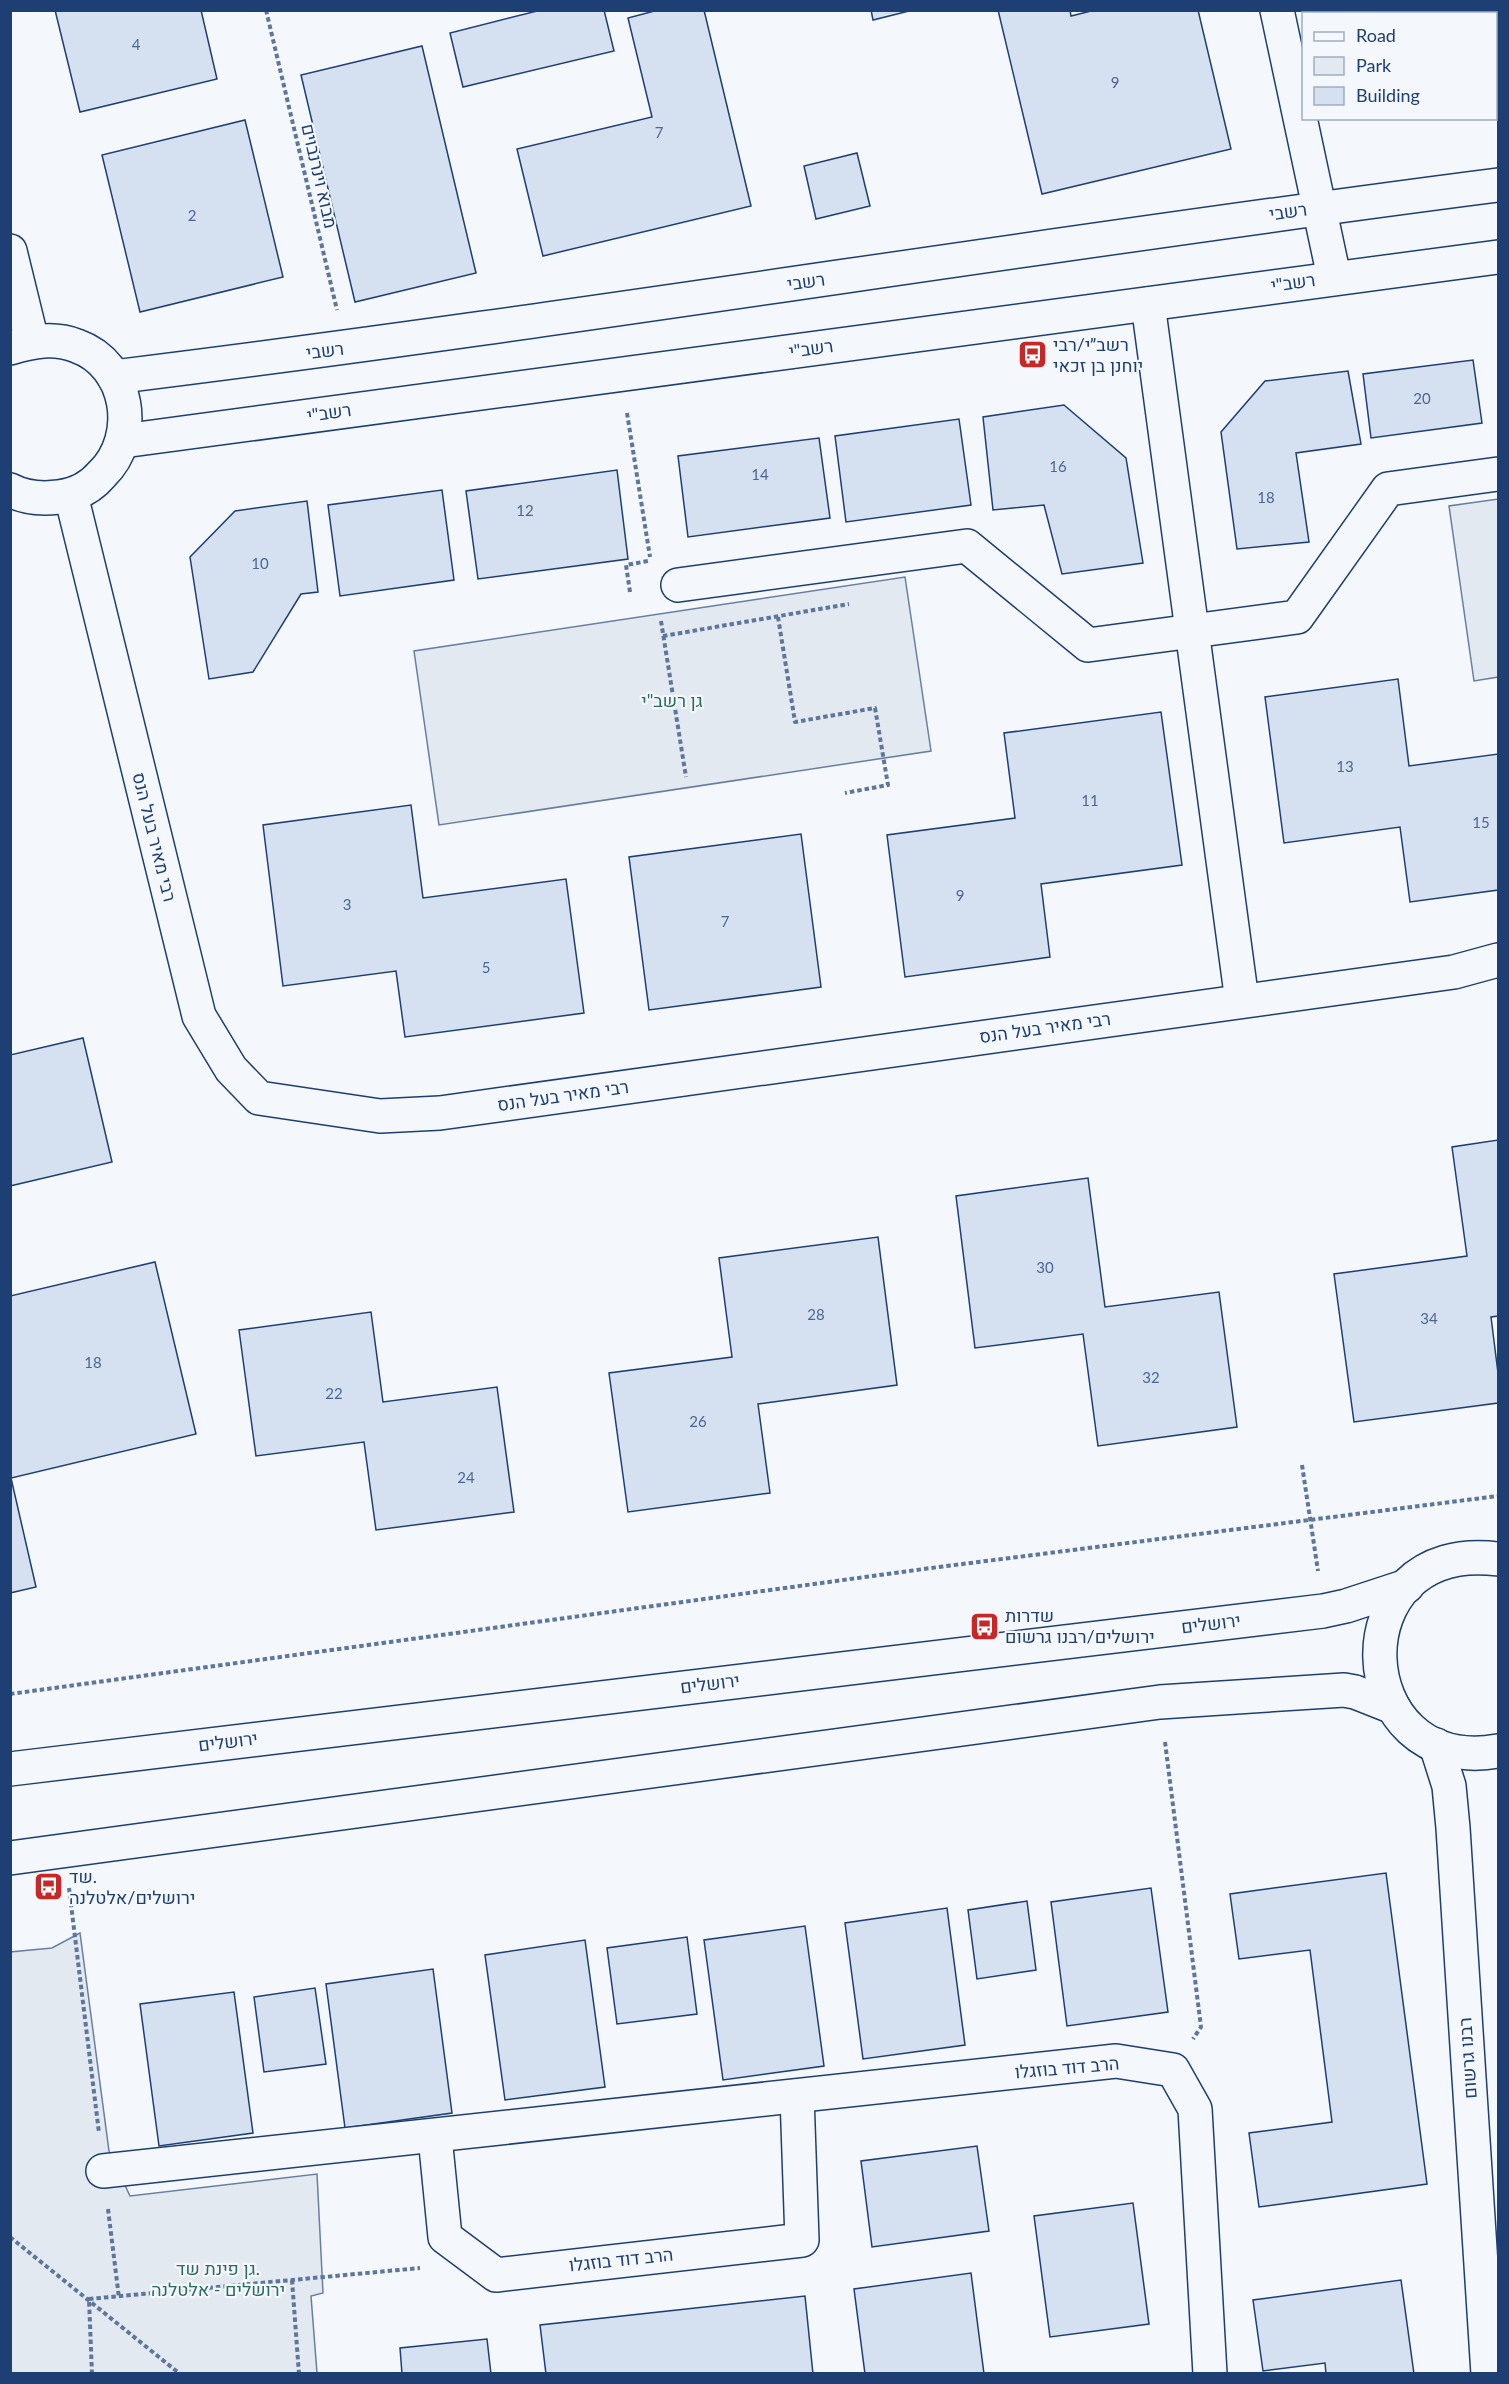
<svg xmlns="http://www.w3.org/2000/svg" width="1509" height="2384" font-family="Lato,Heebo,sans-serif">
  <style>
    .green { fill: #e3e9f0; stroke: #687fa3; stroke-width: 1.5 }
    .building { fill: #d5e0f0; stroke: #1d3f73; stroke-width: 1.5 }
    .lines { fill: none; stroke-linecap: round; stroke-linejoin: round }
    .street-casing { stroke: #1d3f73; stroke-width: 36 }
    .secondary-casing { stroke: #1d3f73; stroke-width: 36 }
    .path { stroke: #5e769c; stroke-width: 4; stroke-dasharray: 4.5 3; stroke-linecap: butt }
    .street { stroke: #f4f7fb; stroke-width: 33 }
    .secondary { stroke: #f4f7fb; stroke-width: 33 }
    .labels { text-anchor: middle; stroke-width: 4.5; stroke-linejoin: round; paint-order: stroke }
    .number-label { font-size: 15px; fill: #4b6792 }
    .street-label { font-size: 18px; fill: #1d3f73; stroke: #f4f7fb }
    .poi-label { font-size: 18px; fill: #1d3f73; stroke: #f4f7fb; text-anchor: start }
    .park-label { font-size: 18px; fill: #2c6c60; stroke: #f4f7fb }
  </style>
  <rect width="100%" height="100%" fill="#f4f7fb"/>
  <!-- green -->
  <g class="green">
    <path d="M1498 499V677L1474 681 1449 506Z"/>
    <path d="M905 577 931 751 439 825 414 651Z"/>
    <path d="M80 1933 109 2151 130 2196 317 2174 323 2293 311 2296 317 2373H11L10 1952 52 1948Z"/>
  </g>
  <!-- building -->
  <g class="building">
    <path d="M55 10H201L217 79 80 112Z"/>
    <path d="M541 10H604L614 51 463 87 450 33Z"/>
    <path d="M658 10H704L751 206 543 256 517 149 652 117 628 18Z"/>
    <path d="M871 10H913L873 20Z"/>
    <path d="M998 10H1070L1071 16 1095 10H1198L1231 149 1042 194Z"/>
    <path d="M422 46 476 273 355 302 301 75Z"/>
    <path d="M245 120 283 277 140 312 102 155Z"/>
    <path d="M857 153 870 206 816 219 804 166Z"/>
    <path d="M1473 360 1482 423 1371 438 1363 374Z"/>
    <path d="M1348 371 1361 444 1296 453 1309 542 1237 549 1221 432 1265 381Z"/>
    <path d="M1064 405 1126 458 1143 563 1062 574 1044 505 993 510 983 417Z"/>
    <path d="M959 419 971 505 846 522 835 436Z"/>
    <path d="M819 438 830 518 688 537 678 456Z"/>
    <path d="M617 470 628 559 478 579 466 491Z"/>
    <path d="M442 490 454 580 340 596 328 505Z"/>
    <path d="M307 501 318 592 301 594 253 672 209 679 190 557 235 511Z"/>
    <path d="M1398 679 1409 766 1498 754V890L1410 902 1400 827 1284 843 1265 697Z"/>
    <path d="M1161 712 1182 865 1041 884 1050 957 905 977 887 835 1015 818 1004 733Z"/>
    <path d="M411 805 423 898 566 879 584 1013 405 1037 396 971 283 986 263 825Z"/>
    <path d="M801 834 821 987 649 1010 629 857Z"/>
    <path d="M83 1038 112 1162 10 1186V1055Z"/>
    <path d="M1498 1140V1316L1491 1317 1498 1373V1403L1354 1422 1334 1274 1467 1256 1452 1147Z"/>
    <path d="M1088 1178 1105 1307 1219 1292 1237 1427 1098 1446 1083 1334 975 1348 956 1196Z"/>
    <path d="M878 1237 897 1385 758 1404 770 1493 628 1512 609 1373 732 1357 719 1258Z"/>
    <path d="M155 1262 196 1434 11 1478 36 1587 10 1593V1296Z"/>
    <path d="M371 1312 383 1402 497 1387 514 1512 376 1530 364 1442 256 1456 239 1330Z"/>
    <path d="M1386 1873 1427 2184 1259 2207 1249 2133 1332 2122 1310 1950 1239 1959 1230 1894Z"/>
    <path d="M1151 1888 1168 2012 1067 2026 1051 1902Z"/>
    <path d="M1027 1901 1036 1970 977 1979 968 1910Z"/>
    <path d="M947 1908 965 2045 863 2059 845 1923Z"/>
    <path d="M805 1926 824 2066 723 2080 704 1940Z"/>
    <path d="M687 1937 697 2014 617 2024 607 1948Z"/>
    <path d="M585 1940 605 2087 505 2100 485 1955Z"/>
    <path d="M433 1969 452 2113 345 2128 326 1984Z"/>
    <path d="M315 1988 326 2064 264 2072 254 1997Z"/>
    <path d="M234 1992 253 2133 159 2146 140 2004Z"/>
    <path d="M977 2146 989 2231 872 2247 861 2161Z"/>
    <path d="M1133 2203 1149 2324 1050 2337 1034 2216Z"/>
    <path d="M971 2273 984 2374H865L854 2289Z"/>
    <path d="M1401 2280 1414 2374H1326L1325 2363 1263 2371 1253 2300Z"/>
    <path d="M805 2296 813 2374H546L540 2325Z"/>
    <path d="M487 2339 491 2374H402L400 2348Z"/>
  </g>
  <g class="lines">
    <defs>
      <g id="street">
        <path d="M10 251 32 341"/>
        <path d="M1148 304 1242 1001"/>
        <path d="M71 495 199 1016 231 1069 259 1098 380 1116 440 1113 1454 972 1498 960"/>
        <path d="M678 585 967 546 1088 645 1297 617 1388 489 1498 474"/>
        <path d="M435 2137 445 2237 496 2275 802 2240 797 2096"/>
        <path d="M103 2171 1116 2061 1173 2070 1195 2109 1210 2374"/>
      </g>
      <g id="secondary">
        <path d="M1277 10 1334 277"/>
        <path d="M10 348C33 341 54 337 77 346 130 365 140 437 102 474 91 487 76 495 59 497 43 499 25 498 10 490"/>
        <path d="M114 377C577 320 1036 244 1498 185"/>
        <path d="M123 441 1498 257"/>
        <path d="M1498 1559C1335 1538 1346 1778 1498 1751"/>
        <path d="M1436 1745 1449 1786 1453 1828 1488 2374"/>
        <path d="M10 1769 1323 1611 1346 1606 1407 1586"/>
        <path d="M10 1858 1160 1702 1344 1690 1355 1692 1393 1707"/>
      </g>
    </defs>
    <!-- street casing -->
    <use href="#street" class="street-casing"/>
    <!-- secondary casing -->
    <use href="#secondary" class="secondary-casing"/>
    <!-- path -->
    <g class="path">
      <path d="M266 10 337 310"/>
      <path d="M627 413 650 557"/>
      <path d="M630 592 626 565 648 561"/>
      <path d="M778 617 795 722 875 708 888 785 845 793"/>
      <path d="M661 621 686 777"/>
      <path d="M663 636 849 604"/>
      <path d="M1302 1465 1318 1571"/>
      <path d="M10 1694 931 1568 1498 1496"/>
      <path d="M1165 1742 1201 2027 1193 2039"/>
      <path d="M69 1888 99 2133"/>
      <path d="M108 2209 119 2298"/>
      <path d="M10 2237 180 2374"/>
      <path d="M292 2280 299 2374"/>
      <path d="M92 2374 89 2299 420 2268"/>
    </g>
    <!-- street -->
    <use href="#street" class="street"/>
    <!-- secondary -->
    <use href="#secondary" class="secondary"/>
  </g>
  <!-- icons -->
  <defs>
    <symbol id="bus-square" viewBox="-11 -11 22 22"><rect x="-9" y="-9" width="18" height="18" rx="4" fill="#c62828" stroke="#f4f7fb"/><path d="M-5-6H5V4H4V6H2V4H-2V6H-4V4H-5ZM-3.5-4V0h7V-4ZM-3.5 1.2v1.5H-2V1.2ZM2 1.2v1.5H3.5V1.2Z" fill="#fff"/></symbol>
  </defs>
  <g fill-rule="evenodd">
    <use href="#bus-square" x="1016" y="338" width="33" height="33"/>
    <use href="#bus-square" x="968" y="1610" width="33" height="33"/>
    <use href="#bus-square" x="32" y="1870" width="33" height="33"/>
  </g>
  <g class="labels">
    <!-- number labels -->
    <g class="number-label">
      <text x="136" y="50">4</text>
      <text x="1115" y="88">9</text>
      <text x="659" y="138">7</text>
      <text x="192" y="221">2</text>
      <text x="1422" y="404">20</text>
      <text x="1058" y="472">16</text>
      <text x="760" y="480">14</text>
      <text x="1266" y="503">18</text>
      <text x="525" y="516">12</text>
      <text x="260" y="569">10</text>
      <text x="1345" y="772">13</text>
      <text x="1090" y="806">11</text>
      <text x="1481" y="828">15</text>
      <text x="960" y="901">9</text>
      <text x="347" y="910">3</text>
      <text x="725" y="927">7</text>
      <text x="486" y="973">5</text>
      <text x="1045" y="1273">30</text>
      <text x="816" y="1320">28</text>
      <text x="1429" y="1324">34</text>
      <text x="93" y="1368">18</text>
      <text x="1151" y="1383">32</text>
      <text x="334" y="1399">22</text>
      <text x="698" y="1427">26</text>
      <text x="466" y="1483">24</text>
    </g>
    <!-- street labels -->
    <g class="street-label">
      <text transform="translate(319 176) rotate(77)" y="6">מבוא וינרנבוים</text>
      <text transform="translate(1288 212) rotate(-8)" y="6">רשבי</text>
      <text transform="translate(806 282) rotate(-8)" y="6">רשבי</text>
      <text transform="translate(1293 283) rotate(-8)" y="6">רשב"י</text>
      <text transform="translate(811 349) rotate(-8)" y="6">רשב"י</text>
      <text transform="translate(325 351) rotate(-7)" y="6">רשבי</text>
      <text transform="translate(329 413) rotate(-8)" y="6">רשב"י</text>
      <text transform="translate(154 837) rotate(76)" y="6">רבי מאיר בעל הנס</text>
      <text transform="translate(1045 1028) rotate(-8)" y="6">רבי מאיר בעל הנס</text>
      <text transform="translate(563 1096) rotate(-8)" y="6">רבי מאיר בעל הנס</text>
      <text transform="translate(1211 1624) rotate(-7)" y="6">ירושלים</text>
      <text transform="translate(710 1684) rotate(-7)" y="6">ירושלים</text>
      <text transform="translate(228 1742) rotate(-7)" y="6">ירושלים</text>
      <text transform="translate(1468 2058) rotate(-94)" y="6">רבנו גרשום</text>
      <text transform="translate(1067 2068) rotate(-5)" y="6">הרב דוד בוזגלו</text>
      <text transform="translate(621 2260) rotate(-6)" y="6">הרב דוד בוזגלו</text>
    </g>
    <!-- poi labels -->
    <g class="poi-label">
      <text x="1053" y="351">רשב״י/רבי<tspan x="1053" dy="21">יוחנן בן זכאי</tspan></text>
      <text x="1005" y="1622">שדרות<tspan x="1005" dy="21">ירושלים/רבנו גרשום</tspan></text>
      <text x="69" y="1883">שד.<tspan x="69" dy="21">ירושלים/אלטלנה</tspan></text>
    </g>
    <!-- park labels -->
    <g class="park-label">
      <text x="672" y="707">גן רשב"י</text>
      <text x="218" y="2275">גן פינת שד.<tspan x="218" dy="21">ירושלים - אלטלנה</tspan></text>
    </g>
  </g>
  <!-- border -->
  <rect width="1509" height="2384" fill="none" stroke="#1d3f73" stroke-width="24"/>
  <!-- legend -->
  <rect x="1302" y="12" width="195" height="108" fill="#f4f7fb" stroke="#9eadc5" stroke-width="1.5"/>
  <rect x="1314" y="32" width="30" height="9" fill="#f4f7fb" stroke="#9eadc5" stroke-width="1.5"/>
  <text x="1356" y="42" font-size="18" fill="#1d3f73">Road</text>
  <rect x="1314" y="57" width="30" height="18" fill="#e3e9f0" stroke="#9eadc5" stroke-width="1.5"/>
  <text x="1356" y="72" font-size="18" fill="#1d3f73">Park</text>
  <rect x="1314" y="87" width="30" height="18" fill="#d5e0f0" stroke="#9eadc5" stroke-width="1.5"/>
  <text x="1356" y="102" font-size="18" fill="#1d3f73">Building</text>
</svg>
